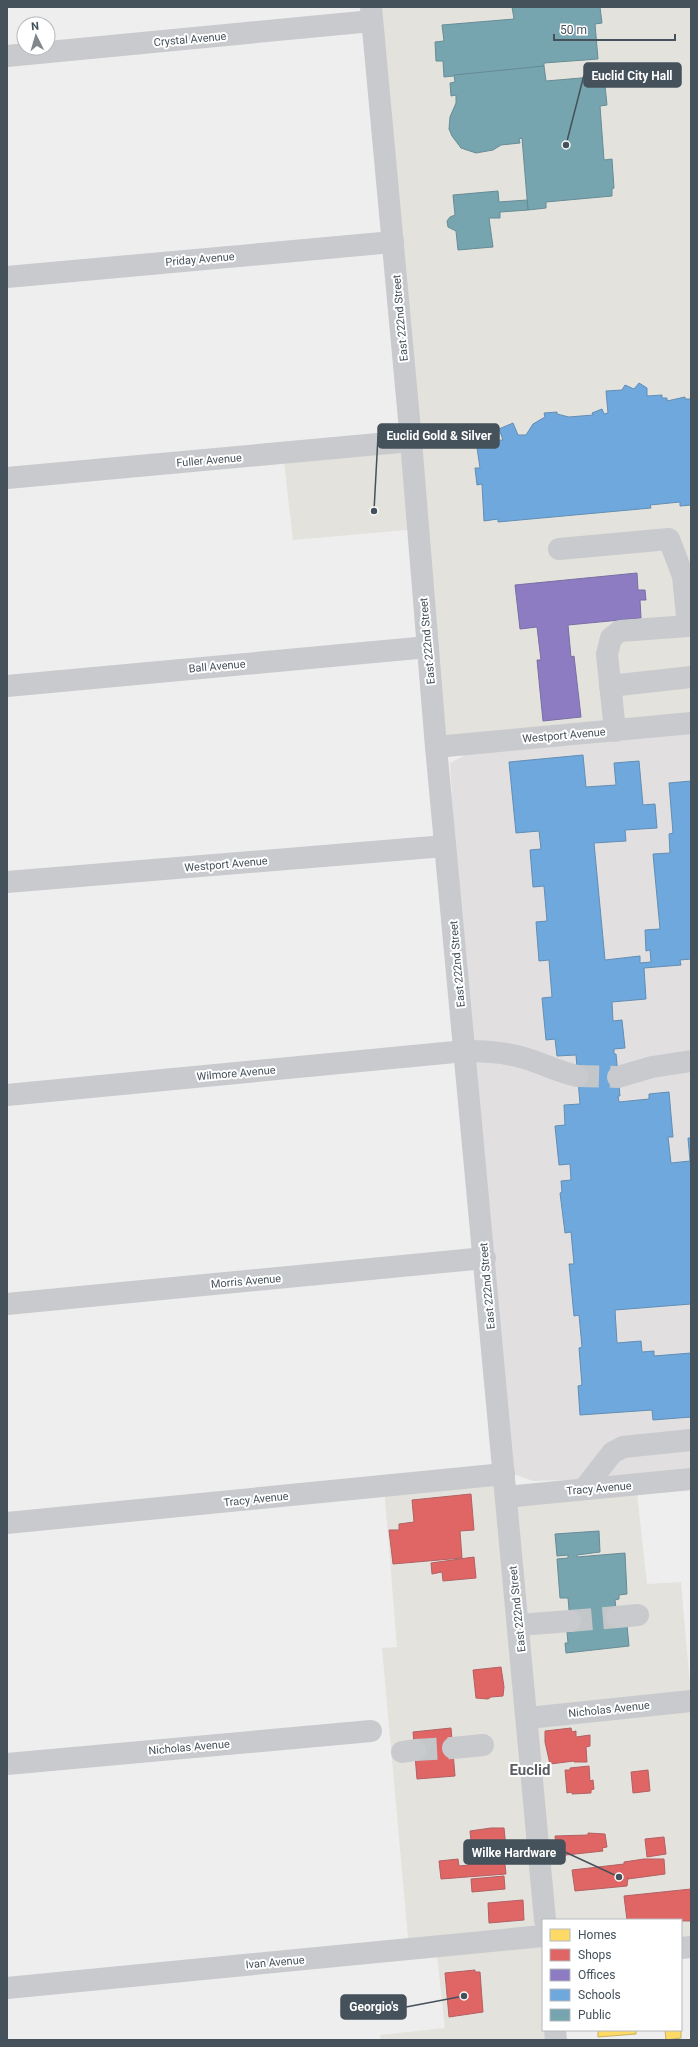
<svg xmlns="http://www.w3.org/2000/svg" width="698" height="2047" font-family="Roboto,sans-serif">
  <style>
    .commercial { fill: #e4e2dc }
    .education { fill: #e1dfe0 }
    .homes { fill: #ffd966; stroke: #c7b063 }
    .shops { fill: #e06666; stroke: #b26063 }
    .offices { fill: #8e7cc3; stroke: #786fa4 }
    .schools { fill: #6fa8dc; stroke: #628eb5 }
    .public { fill: #76a5af; stroke: #678c96 }
    .lines { fill: none; stroke-linecap: round; stroke-linejoin: round }
    .minor-tunnel { stroke: #c4c7c9; stroke-width: 22; stroke-dasharray: 22 11; stroke-linecap: butt }
    .minor { stroke: #c8cacd; stroke-width: 22 }
    .labels { text-anchor: middle; stroke-width: 4; stroke-linejoin: round; paint-order: stroke }
    .street-label { font-size: 11px; fill: #45515b; stroke: #fff }
    .district-label { font-size: 15px; font-weight: bold; fill: #5a5e63; stroke: #fff }
    .leader { fill: none; stroke: #45515b; stroke-width: 1.5 }
    .callout-dot { fill: #45515b; stroke: #fff; stroke-width: 1.5 }
    .callout { fill: #45515b; stroke: #45515b; stroke-width: 1.5 }
    .callout-label { font-size: 12px; text-anchor: middle; font-weight: bold; fill: #fff }
  </style>
  <rect width="100%" height="100%" fill="#efeeee"/>
  <!-- commercial -->
  <g class="commercial">
    <path d="M371 7H691V723L436 747 418 529 293 540 283 453 411 441Z"/>
    <path d="M504 1474 506 1497 636 1484 647 1584 681 1582 691 1697V1947L681 1948V1920H543V2030H555L556 2040H381L380 2035 445 2028 436 1947 409 1949 382 1648 397 1647 384 1486Z"/>
  </g>
  <!-- education -->
  <path class="education" d="M691 731V1470L607 1479 533 1481 514 1474 455 850 450 763 469 753Z"/>
  <!-- homes -->
  <g class="homes">
    <path d="M598 2030H636V2034L598 2037Z"/>
    <path d="M665 2030H681V2038L666 2040Z"/>
  </g>
  <!-- shops -->
  <g class="shops">
    <path d="M471 1494 474 1530 460 1531 462 1558 393 1564 389 1530H399V1524L414 1522 412 1500Z"/>
    <path d="M474 1557 476 1578 443 1581 442 1572 432 1574 431 1563Z"/>
    <path d="M501 1667 504 1687 503 1696 491 1697 488 1699 476 1698 473 1670Z"/>
    <path d="M451 1728 455 1776 417 1779 413 1732Z"/>
    <path d="M571 1728 572 1732 576 1731V1737L590 1735V1746L586 1747 587 1762H574V1761L550 1764 545 1742V1731Z"/>
    <path d="M589 1766 590 1781 593 1780 594 1789 591 1790V1793L572 1794V1792L567 1793 565 1770H570V1768Z"/>
    <path d="M648 1770 650 1791 633 1793 631 1772Z"/>
    <path d="M491 1828H504L506 1848 472 1851 470 1831Z"/>
    <path d="M588 1833 605 1834 607 1847 602 1848 603 1851 557 1856 555 1836 588 1835Z"/>
    <path d="M664 1837 666 1854 647 1857 645 1839Z"/>
    <path d="M504 1855 506 1874 441 1879 439 1861 458 1859 459 1866 469 1865V1859H472V1857Z"/>
    <path d="M644 1859H664L665 1874 628 1879V1877L627 1886 575 1891 572 1870 624 1864V1862Z"/>
    <path d="M504 1876 505 1889 472 1892 471 1879Z"/>
    <path d="M691 1889V1921L627 1920 624 1896Z"/>
    <path d="M523 1900 524 1920 489 1923 488 1903Z"/>
    <path d="M475 1970V1972H480L483 2012 449 2017 445 1973Z"/>
  </g>
  <!-- offices -->
  <path class="offices" d="M637 573 638 590H645L646 600H640L641 618 568 625 571 657 574 656 581 717 543 721 537 660H541L537 627 520 629 515 585Z"/>
  <!-- schools -->
  <g class="schools">
    <path d="M639 383 647 388V396L662 395V398H667V401L685 397V399H691V505L680 506V502L650 505 651 508 498 522V519L484 521 482 484 477 485 475 468H480L476 441 503 440 499 429 513 423 518 435H526L533 424 545 417 544 413 557 412V414L569 417 593 415 592 413 602 409 604 414 608 413 606 391 622 390 625 385 634 389Z"/>
    <path d="M583 755 586 787 616 785 614 763 639 761 643 805 655 804 657 828 625 830 626 841 594 843 605 960 640 956V963L651 962 650 950 646 951 645 930 660 929 653 854 670 853 669 834 673 833 669 783 691 781V959L680 960 681 965 644 968 646 999 612 1002 613 1021 622 1020 625 1048 614 1049V1054H616L620 1096H618L619 1102 649 1099V1094L669 1092 673 1137H668L671 1163 690 1161 688 1138H691V1304L615 1310 617 1343 641 1341 642 1352 654 1351V1356L691 1353V1417L653 1420 652 1410 580 1415 578 1386 582 1385 579 1348 582 1347 579 1315 574 1316 569 1264H574L571 1232 565 1233 560 1193 562 1192 561 1181 571 1180 570 1164 559 1165 555 1126 565 1125 564 1105 580 1104 576 1055 557 1056 555 1039 546 1040 542 998 552 997 549 960 539 961 536 922 547 921 544 886 533 887 530 850 541 849 539 831 516 833 509 762Z"/>
  </g>
  <!-- public -->
  <g class="public">
    <path d="M512 7H600L602 23 595 24 598 59 544 63V66L444 77 443 61H436L435 42 444 41 442 25 514 19Z"/>
    <path d="M544 66 546 81 604 76 607 105 600 106 604 160 612 159 614 188 612 189V196L546 202V208L528 210 522 138 519 139 520 143 501 145 493 150 476 153 461 148 452 136 449 129 450 117 456 103V95L451 96 450 83 455 82 454 75Z"/>
    <path d="M498 191 499 202 527 200 528 210 500 212V218H489L493 247 458 250 456 231 448 227 447 221 450 217 455 215 453 195Z"/>
    <path d="M599 1531 600 1552 577 1555V1557L625 1553 627 1594 619 1595V1599L615 1600 618 1627 627 1625 629 1646 566 1653 565 1643H568L567 1632H571L570 1621 568 1598H560L557 1559 568 1558V1555L557 1556 555 1534Z"/>
  </g>
  <g class="lines">
    <!-- minor-tunnel -->
    <g class="minor-tunnel">
      <path d="M577 1076 618 1077"/>
      <path d="M570 1621 617 1617"/>
      <path d="M415 1750 453 1748"/>
    </g>
    <!-- minor -->
    <g class="minor">
      <path d="M371 7 411 441 436 747 545 1920"/>
      <path d="M7 56 372 21"/>
      <path d="M7 277 393 242"/>
      <path d="M7 478 411 441"/>
      <path d="M559 549 669 539 683 576"/>
      <path d="M691 575 683 576 688 626H691"/>
      <path d="M7 686 428 647"/>
      <path d="M610 686 691 677"/>
      <path d="M615 731 607 654 611 638 620 631 688 626"/>
      <path d="M436 747 691 723"/>
      <path d="M7 882 445 846"/>
      <path d="M618 1077 652 1067 691 1061"/>
      <path d="M7 1095 465 1051C484 1051 505 1052 524 1058 542 1063 558 1072 577 1076"/>
      <path d="M7 1304 485 1258"/>
      <path d="M584 1489 612 1453 623 1447 691 1440"/>
      <path d="M506 1497 691 1479"/>
      <path d="M7 1523 504 1474"/>
      <path d="M617 1617 638 1615"/>
      <path d="M519 1625 570 1621"/>
      <path d="M528 1718 691 1701"/>
      <path d="M453 1748 483 1745"/>
      <path d="M402 1752 415 1750"/>
      <path d="M7 1764 371 1731"/>
      <path d="M681 1948 691 1947"/>
      <path d="M7 1988 543 1936"/>
      <path d="M555 2030 556 2040"/>
    </g>
  </g>
  <g class="labels">
    <!-- street labels -->
    <g class="street-label">
      <text transform="translate(190 39) rotate(-5)" y="4">Crystal Avenue</text>
      <text transform="translate(200 259) rotate(-5)" y="4">Priday Avenue</text>
      <text transform="translate(400 318) rotate(-95)" y="4">East 222nd Street</text>
      <text transform="translate(209 460) rotate(-5)" y="4">Fuller Avenue</text>
      <text transform="translate(427 641) rotate(-95)" y="4">East 222nd Street</text>
      <text transform="translate(217 666) rotate(-5)" y="4">Ball Avenue</text>
      <text transform="translate(564 735) rotate(-5)" y="4">Westport Avenue</text>
      <text transform="translate(226 864) rotate(-5)" y="4">Westport Avenue</text>
      <text transform="translate(457 964) rotate(-95)" y="4">East 222nd Street</text>
      <text transform="translate(236 1073) rotate(-5)" y="4">Wilmore Avenue</text>
      <text transform="translate(246 1281) rotate(-5)" y="4">Morris Avenue</text>
      <text transform="translate(487 1286) rotate(-95)" y="4">East 222nd Street</text>
      <text transform="translate(599 1488) rotate(-5)" y="4">Tracy Avenue</text>
      <text transform="translate(256 1499) rotate(-6)" y="4">Tracy Avenue</text>
      <text transform="translate(517 1609) rotate(-96)" y="4">East 222nd Street</text>
      <text transform="translate(609 1709) rotate(-6)" y="4">Nicholas Avenue</text>
      <text transform="translate(189 1747) rotate(-5)" y="4">Nicholas Avenue</text>
      <text transform="translate(275 1962) rotate(-5)" y="4">Ivan Avenue</text>
    </g>
    <!-- district labels -->
    <g class="district-label">
      <text x="530" y="1775">Euclid</text>
    </g>
  </g>
  <!-- callouts -->
  <path class="leader" d="M566 145L584 75M374 511L378 436M619 1877L565 1852M464 1996L406 2007"/>
  <g class="callout-dot">
    <circle cx="566" cy="145" r="4"/>
    <circle cx="374" cy="511" r="4"/>
    <circle cx="619" cy="1877" r="4"/>
    <circle cx="464" cy="1996" r="4"/>
  </g>
  <g class="callout">
    <rect x="584" y="63" width="97" height="24" rx="4"/>
    <rect x="378" y="424" width="121" height="24" rx="4"/>
    <rect x="464" y="1840" width="101" height="24" rx="4"/>
    <rect x="341" y="1995" width="65" height="24" rx="4"/>
  </g>
  <g class="callout-label">
    <text x="632" y="80">Euclid City Hall</text>
    <text x="439" y="440">Euclid Gold &amp; Silver</text>
    <text x="514" y="1857">Wilke Hardware</text>
    <text x="374" y="2011">Georgio's</text>
  </g>
  <!-- border -->
  <rect width="698" height="2047" fill="none" stroke="#45515b" stroke-width="16"/>
  <!-- legend -->
  <rect x="542" y="1919" width="140" height="112" fill="#ffffff" stroke="#b5b9bd"/>
  <rect x="550" y="1929" width="20" height="12" fill="#ffd966" stroke="#b5b9bd"/>
  <text x="578" y="1939" font-size="12" fill="#45515b">Homes</text>
  <rect x="550" y="1949" width="20" height="12" fill="#e06666" stroke="#b5b9bd"/>
  <text x="578" y="1959" font-size="12" fill="#45515b">Shops</text>
  <rect x="550" y="1969" width="20" height="12" fill="#8e7cc3" stroke="#b5b9bd"/>
  <text x="578" y="1979" font-size="12" fill="#45515b">Offices</text>
  <rect x="550" y="1989" width="20" height="12" fill="#6fa8dc" stroke="#b5b9bd"/>
  <text x="578" y="1999" font-size="12" fill="#45515b">Schools</text>
  <rect x="550" y="2009" width="20" height="12" fill="#76a5af" stroke="#b5b9bd"/>
  <text x="578" y="2019" font-size="12" fill="#45515b">Public</text>
  <!-- north arrow -->
  <g transform="translate(36 36) rotate(355)"><circle r="19" fill="#ffffff" stroke="#b5b9bd"/>
  <path d="M0-3L7 15L0 10L-7 15Z" fill="#80888e"/>
  <text y="-6" font-size="11" font-weight="bold" text-anchor="middle" fill="#45515b">N</text>
  </g>
  <!-- scale -->
  <path d="M554 34v6h121v-6" fill="none" stroke="#45515b" stroke-width="2"/>
  <text x="560" y="34" font-size="12" fill="#45515b" stroke="#ffffff" stroke-width="3" paint-order="stroke">50 m</text>
</svg>
